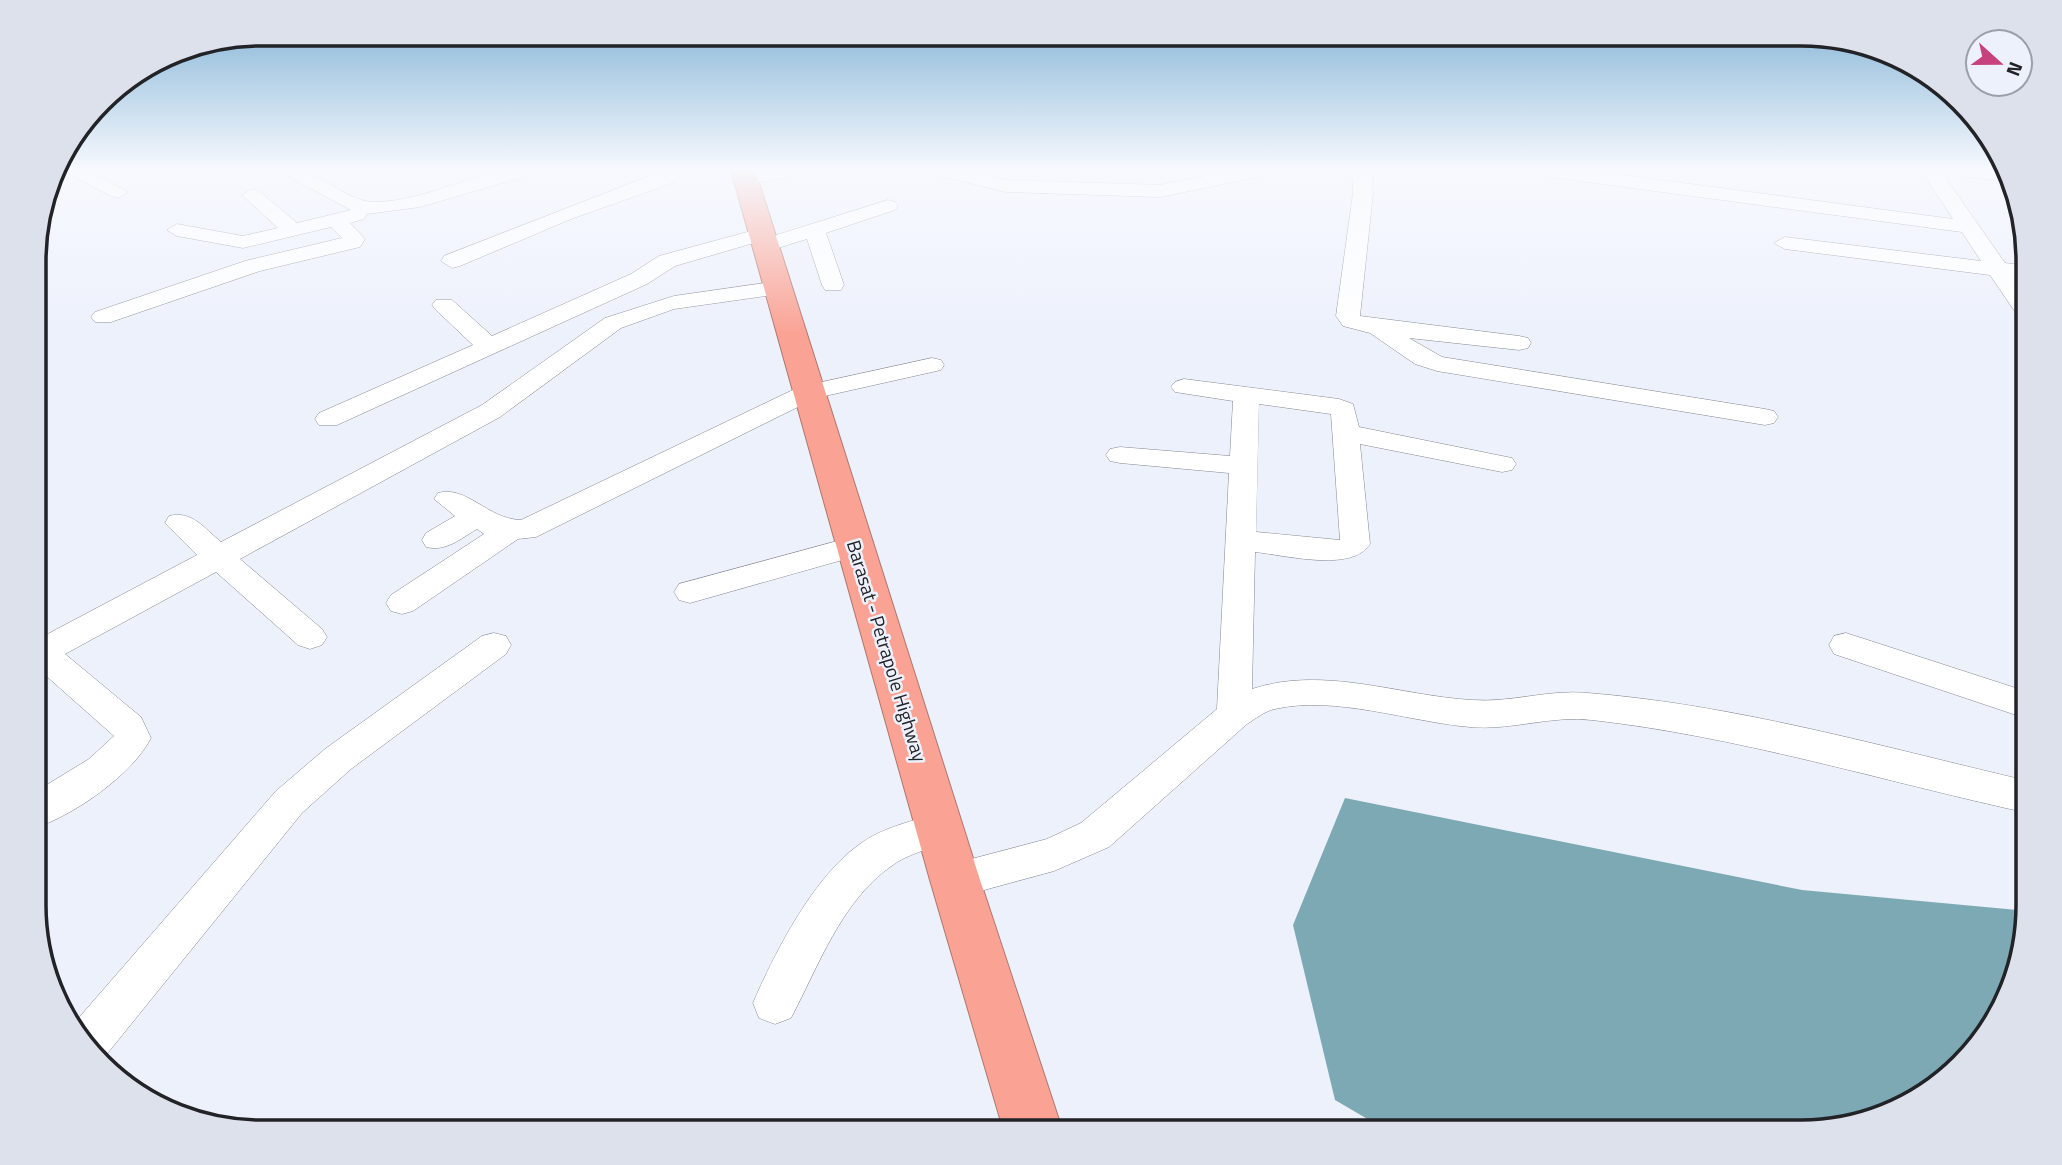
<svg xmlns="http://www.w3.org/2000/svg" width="2062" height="1165" font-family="'Titillium Web',sans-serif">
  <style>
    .water { fill: #7da9b5 }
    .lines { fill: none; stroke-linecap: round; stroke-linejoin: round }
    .minor-casing { stroke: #848791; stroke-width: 1 }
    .highway-casing { stroke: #ae766e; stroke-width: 2 }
    .minor { fill: #fff; fill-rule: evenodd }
    .highway { fill: #faa395; fill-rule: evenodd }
    .labels { text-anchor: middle; stroke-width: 5; stroke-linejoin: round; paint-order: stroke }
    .street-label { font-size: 19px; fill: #222327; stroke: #edf1fc }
    .rim { fill: none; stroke: #222327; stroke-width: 3.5 }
  </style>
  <rect width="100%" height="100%" fill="#edf1fc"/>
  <!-- water -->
  <path class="water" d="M1345 798 1802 890 2028 911V919L1999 1018 1928 1094 1816 1131H1388L1335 1100 1293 925Z"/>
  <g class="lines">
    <defs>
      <g id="minor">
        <path d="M62 170H87L128 192 118 198 111 196Z"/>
        <path d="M288 170C322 170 347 204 378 202 422 200 461 179 503 171 513 169 525 170 535 170L533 174 420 207 367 214 364 219 350 223 365 239 360 247 260 271 111 322H95L91 317 95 312 245 261 342 238 331 227 243 248 177 236 167 230 177 224 243 236 278 228 242 195 252 189 259 191 297 223 351 210 289 177Z"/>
        <path d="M665 170H686L672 183 571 219 460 266 452 268 441 261 444 256Z"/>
        <path d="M762 170H804L795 176 745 185 735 179 738 175Z"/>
        <path d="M930 170H964L1006 180 1160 185 1234 170H1272L1263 176 1160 197 1006 192 932 174Z"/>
        <path d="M1352 170H1372L1373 193 1360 316 1519 336 1528 338 1531 343 1528 348 1519 350 1409 338 1442 357 1765 409 1774 411 1778 417 1774 423 1765 425 1437 371 1415 364 1370 333 1343 326 1336 316 1353 193Z"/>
        <path d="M1533 170H1586L1953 219 1921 170H1940L2005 263 2028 266V280L2015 278 2028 297V321L2020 319 1990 275 1785 249 1774 243 1785 237 1981 261 1962 232 1542 176Z"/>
        <path d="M1950 170H2003L2007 181 1959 176Z"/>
        <path d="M888 200 895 202 898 206 895 210 826 233 844 285 841 290H825L822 285 807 239 765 252 757 251 754 246 757 242 675 266 647 284 337 425H319L315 419 319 413 473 345 436 310 432 305 436 300H452L492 336 631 274 659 256 762 228 769 230 772 234 770 237Z"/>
        <path d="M779 281 790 288 787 293 674 309 621 328 500 417 240 559 322 629 327 637 322 645 310 649 298 645 216 572 65 654 141 717 151 738C132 775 74 815 35 828V792L89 759 114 736 35 666V635L42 637 197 555 165 523 169 516C192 510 205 529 221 542L482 405 605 318 674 296Z"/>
        <path d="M932 358 941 360 944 365 941 370 816 398 536 537 518 539 413 611 402 614 391 611 386 603 391 595 484 534 477 529C460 539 446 552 426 547L422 540 426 533 455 516 434 499 438 493C467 485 487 519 521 520L799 387Z"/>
        <path d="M1184 379 1339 399 1353 404 1359 427 1502 456 1512 458 1516 464 1512 470 1502 472 1360 444 1370 544C1352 573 1285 555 1255 552L1252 689C1324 665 1400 696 1472 700 1511 703 1549 689 1588 693 1737 705 1883 747 2028 781V813C1882 781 1741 737 1592 720 1551 715 1511 731 1470 727 1410 722 1334 695 1275 709 1265 711 1255 719 1247 724L1109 847 1054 871 955 898 941 893 935 880 941 867 1047 839 1081 823 1217 709 1229 473 1120 463 1110 461 1106 455 1110 449 1120 447 1230 456 1233 401 1175 392 1171 387 1175 382ZM1259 404 1331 414 1340 540 1256 532Z"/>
        <path d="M856 536 867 539 871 546 867 553 690 603 679 600 674 592 679 584Z"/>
        <path d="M494 633 506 636 511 645 506 654 351 769 302 813 102 1060 71 1031 70 1028 276 791 325 749 482 636Z"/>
        <path d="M1846 633 2028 692V719L1834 654 1829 645 1834 636Z"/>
        <path d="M940 812 954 816 959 828 954 840C933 848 908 853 890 867 841 902 818 967 791 1018L775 1024 759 1018 753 1003C775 952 814 876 860 844 883 827 914 821 940 812Z"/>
      </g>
      <path id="highway" d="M731 170H755L980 880 1063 1132H1004L930 880Z"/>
    </defs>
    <!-- minor casing -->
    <use href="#minor" class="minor-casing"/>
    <!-- highway casing -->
    <use href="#highway" class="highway-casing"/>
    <!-- minor -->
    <use href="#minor" class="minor"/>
    <!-- highway -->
    <use href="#highway" class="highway"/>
  </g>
  <!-- sky -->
  <linearGradient id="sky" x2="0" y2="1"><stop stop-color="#7db0d4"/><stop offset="0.51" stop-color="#f7f9fe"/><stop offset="1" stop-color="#f7f9fe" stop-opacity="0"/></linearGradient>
  <rect width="2062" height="333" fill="url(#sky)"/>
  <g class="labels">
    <!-- street labels -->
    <g class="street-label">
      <text transform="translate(887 651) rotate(73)" y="7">Barasat - Petrapole Highway</text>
    </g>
  </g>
  <!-- crop -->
  <path d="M0 0H2062V1165H0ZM261 46H1801A215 215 0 0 1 2016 261V905A215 215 0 0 1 1801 1120H261A215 215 0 0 1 46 905V261A215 215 0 0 1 261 46Z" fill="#dde1eb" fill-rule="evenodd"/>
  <path class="rim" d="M261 46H1801A215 215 0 0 1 2016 261V905A215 215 0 0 1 1801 1120H261A215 215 0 0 1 46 905V261A215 215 0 0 1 261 46Z"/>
  <!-- north arrow -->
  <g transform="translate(1999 63) rotate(111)"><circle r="33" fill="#edf1fc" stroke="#9c9fa7" stroke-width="2"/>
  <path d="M0-5L12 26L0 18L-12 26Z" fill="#c8417f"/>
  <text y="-10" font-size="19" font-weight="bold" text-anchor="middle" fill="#222327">N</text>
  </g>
</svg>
